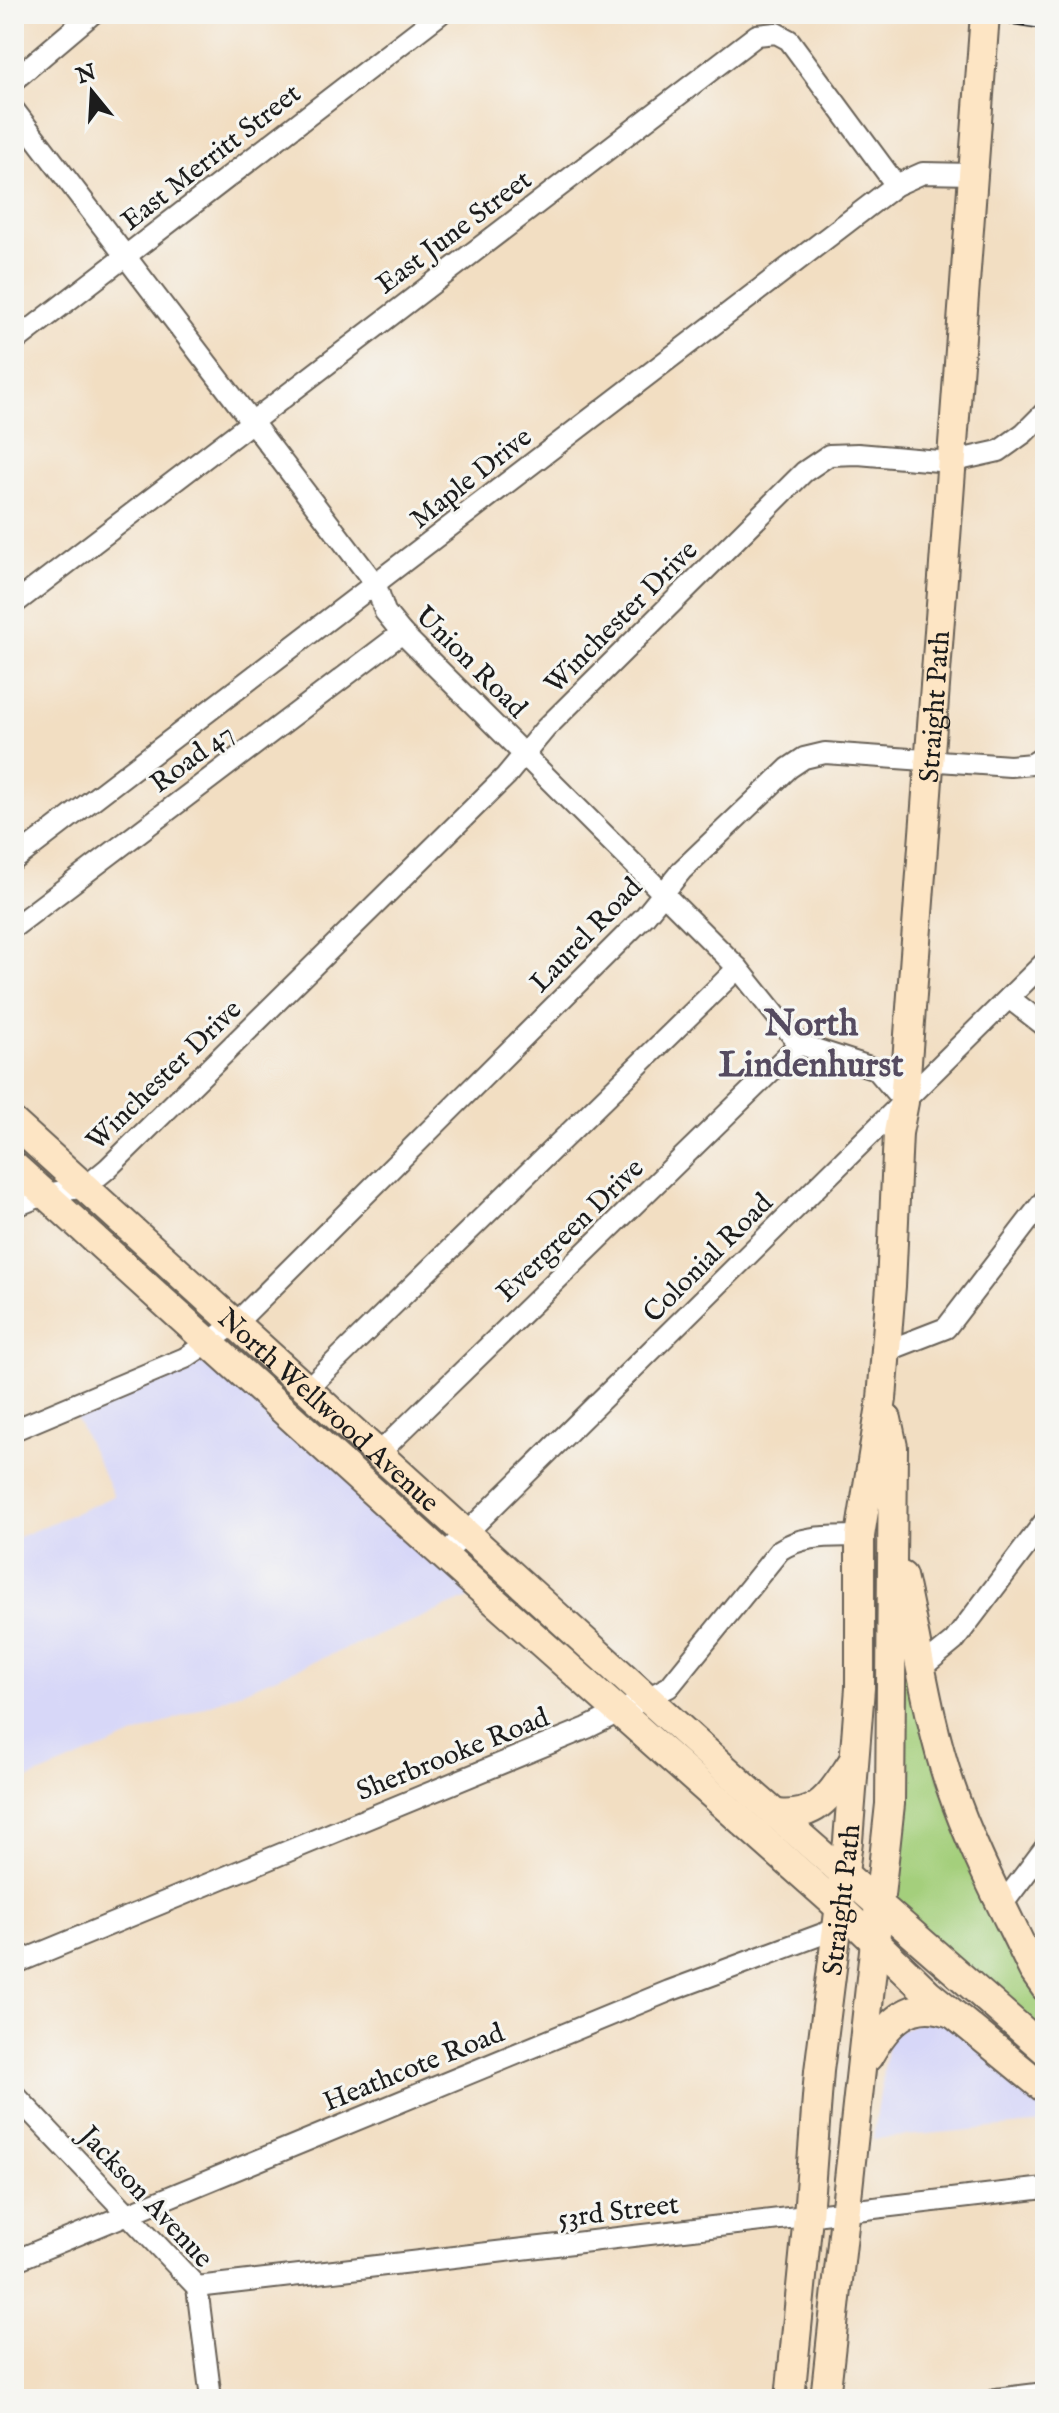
<svg xmlns="http://www.w3.org/2000/svg" width="1059" height="2413" font-family="'IM FELL English',serif">
  <style>
    .built { fill: #d7d7f8 }
    .green { fill: #a4cf7b; stroke: #60764c; stroke-width: 2 }
    .lines { fill: none; stroke-linecap: round; stroke-linejoin: round }
    .street-casing { stroke: #676056; stroke-width: 24 }
    .secondary-casing { stroke: #676056; stroke-width: 32 }
    .street { stroke: #fff; stroke-width: 20 }
    .secondary { stroke: #fde5c4; stroke-width: 28 }
    .rail-casing { stroke: #1c1c1c; stroke-width: 8 }
    .rail { stroke: #f6f6f2; stroke-width: 5; stroke-dasharray: 15; stroke-linecap: butt }
    .labels { text-anchor: middle; stroke-width: 6; stroke-linejoin: round; paint-order: stroke }
    .street-label { font-size: 28px; fill: #1c1c1c; stroke: #f6f6f2 }
    .district-label { font-size: 36px; font-weight: bold; fill: #554b60; stroke: #f6f6f2 }
  </style>
  <rect width="100%" height="100%" fill="#f6f6f2"/>
  <filter id="ink" filterUnits="userSpaceOnUse"><feTurbulence type="fractalNoise" baseFrequency=".0125" numOctaves="2"/><feDisplacementMap in="SourceGraphic" scale="16" xChannelSelector="R" yChannelSelector="G"/><feConvolveMatrix kernelMatrix="1 2 1 2 8 2 1 2 1" color-interpolation-filters="sRGB"/></filter>
  <filter id="wash" filterUnits="userSpaceOnUse"><feTurbulence type="fractalNoise" baseFrequency=".006" numOctaves="4" result="noise"/><feDisplacementMap in="SourceGraphic" scale="32" xChannelSelector="R" yChannelSelector="G"/><feGaussianBlur stdDeviation="1.8" result="paint"/><feColorMatrix in="noise" values="0 0 0 0 0 0 0 0 0 0 0 0 0 0 0 0 0 1.4 0 .05"/><feComposite in="paint" operator="in"/></filter>
  <g filter="url(#wash)">
    <rect width="100%" height="100%" fill="#f2dec2"/>
    <!-- built -->
    <g class="built">
      <path d="M213 1358 476 1595 14 1785V1539L114 1496 75 1416Z"/>
      <path d="M938 2014 1045 2098V2123L873 2139 889 2035Z"/>
    </g>
    <!-- green -->
    <path class="green" d="M898 1595 938 1775 1045 1997V2039L889 1900Z"/>
  </g>
  <g filter="url(#ink)">
    <g class="lines">
      <defs>
        <g id="street">
          <path d="M14 80 92 14"/>
          <path d="M14 110 376 585 385 612 402 633 738 968 799 1044 876 1069 904 1102"/>
          <path d="M14 342 440 14"/>
          <path d="M14 604 757 35 776 33 789 40 896 185"/>
          <path d="M14 860 896 185 923 173 973 174"/>
          <path d="M14 927 402 633"/>
          <path d="M1009 998 1045 1026"/>
          <path d="M14 1207 46 1194 85 1187 107 1169 506 776 545 729 804 472 829 455 858 454 950 462 999 451 1024 433 1045 412"/>
          <path d="M884 1352 946 1328 1045 1199"/>
          <path d="M306 1390 738 968"/>
          <path d="M14 1430 185 1358 235 1324 645 916 682 870 789 768 804 758 825 753 1010 766 1032 764 1045 756"/>
          <path d="M378 1454 799 1044"/>
          <path d="M444 1555 1045 962"/>
          <path d="M921 1668 954 1641 1045 1521"/>
          <path d="M1002 1905 1045 1848"/>
          <path d="M14 1964 587 1728 669 1687 780 1550C804 1534 832 1537 860 1536"/>
          <path d="M14 2094 197 2287 211 2399"/>
          <path d="M14 2261 669 1991 836 1929"/>
          <path d="M197 2287 1045 2188"/>
          <path d="M996 2399 1045 2393"/>
        </g>
        <g id="secondary">
          <path id="s1" d="M14 1123 755 1796 1045 2050"/>
          <path d="M14 1166 474 1583 840 1908 928 1993 1045 2089"/>
          <path d="M902 1576C918 1646 927 1717 950 1785 972 1850 1004 1909 1033 1970L1045 1987"/>
          <path d="M775 1814C820 1819 831 1793 854 1760"/>
          <path d="M868 2057C886 2025 909 1996 951 2013"/>
          <path id="s2" d="M790 2399 808 2216 819 2071 848 1841 860 1688V1536L882 1399 891 1286 898 1133 904 1102 985 14"/>
          <path d="M825 2399 890 1804 893 1447 887 1419"/>
        </g>
      </defs>
      <!-- street casing -->
      <use href="#street" class="street-casing"/>
      <!-- secondary casing -->
      <use href="#secondary" class="secondary-casing"/>
      <!-- street -->
      <use href="#street" class="street"/>
      <!-- secondary -->
      <use href="#secondary" class="secondary"/>
      <defs>
        <path id="rail" d="M966 14 1045 26"/>
      </defs>
      <!-- rail casing -->
      <use href="#rail" class="rail-casing"/>
      <!-- rail -->
      <use href="#rail" class="rail"/>
    </g>
  </g>
  <g class="labels">
    <!-- street labels -->
    <g class="street-label">
      <text transform="translate(210 156) rotate(-38)" y="10">East Merritt Street</text>
      <text transform="translate(453 231) rotate(-37)" y="10">East June Street</text>
      <text transform="translate(470 477) rotate(-38)" y="10">Maple Drive</text>
      <text transform="translate(620 616) rotate(-45)" y="10">Winchester Drive</text>
      <text transform="translate(472 661) rotate(45)" y="10">Union Road</text>
      <text dy="10" stroke="none"><textPath href="#s2" startOffset="1700">Straight Path</textPath></text>
      <text transform="translate(191 757) rotate(-37)" y="10">Road 47</text>
      <text transform="translate(585 934) rotate(-46)" y="10">Laurel Road</text>
      <text transform="translate(163 1074) rotate(-44)" y="10">Winchester Drive</text>
      <text transform="translate(569 1229) rotate(-44)" y="10">Evergreen Drive</text>
      <text transform="translate(707 1257) rotate(-45)" y="10">Colonial Road</text>
      <text dy="10" stroke="none"><textPath href="#s1" startOffset="426">North Wellwood Avenue</textPath></text>
      <text transform="translate(452 1753) rotate(-22)" y="10">Sherbrooke Road</text>
      <text dy="10" stroke="none"><textPath href="#s2" startOffset="502">Straight Path</textPath></text>
      <text transform="translate(413 2066) rotate(-22)" y="10">Heathcote Road</text>
      <text transform="translate(147 2196) rotate(47)" y="10">Jackson Avenue</text>
      <text transform="translate(618 2210) rotate(-7)" y="10">53rd Street</text>
    </g>
    <!-- district labels -->
    <g class="district-label">
      <text x="811" y="1035">North<tspan x="811" dy="41">Lindenhurst</tspan></text>
    </g>
  </g>
  <!-- margin -->
  <rect width="1059" height="2413" fill="none" stroke="#f6f6f2" stroke-width="48"/>
  <!-- north arrow -->
  <g transform="translate(92 92) rotate(342)" stroke="#f6f6f2" stroke-width="6" paint-order="stroke">
  <path d="M0-6L14 30L0 20L-14 30Z" fill="#1c1c1c"/>
  <text y="-12" font-size="22" font-weight="bold" text-anchor="middle" fill="#1c1c1c">N</text>
  </g>
</svg>
